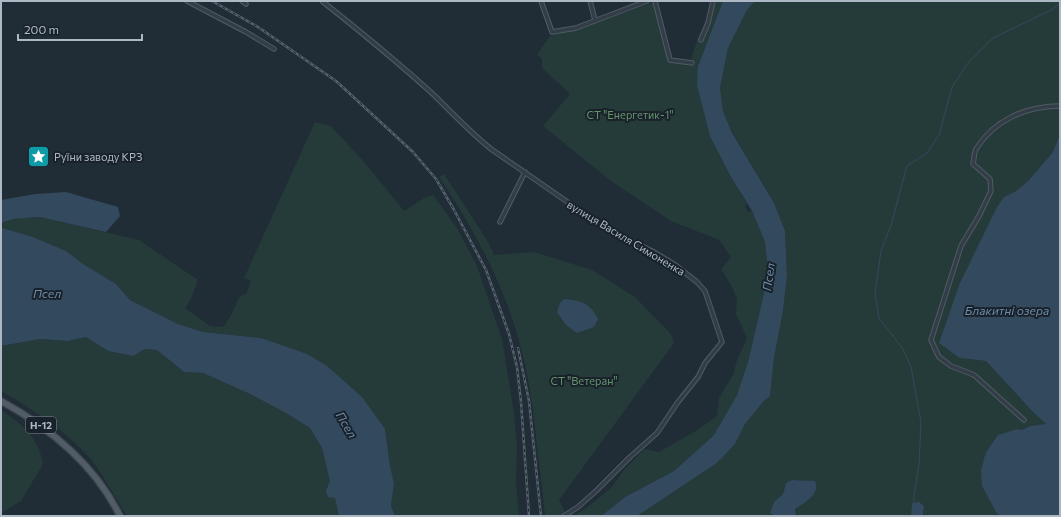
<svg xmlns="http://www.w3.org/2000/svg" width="1061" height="517" font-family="Commissioner,sans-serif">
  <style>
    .green { fill: #253b3a }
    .water { fill: #33495e }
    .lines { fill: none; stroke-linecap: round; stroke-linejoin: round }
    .stream { stroke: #33495e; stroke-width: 1 }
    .minor-casing { stroke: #515b65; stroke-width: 5.5 }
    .primary-casing { stroke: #3d4651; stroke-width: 8 }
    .minor { stroke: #333d47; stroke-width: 3.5 }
    .primary { stroke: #515c67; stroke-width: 5.5 }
    .rail-casing { stroke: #55626e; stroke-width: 2.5 }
    .rail { stroke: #19222b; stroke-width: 1; stroke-dasharray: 3; stroke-linecap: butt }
    .labels { text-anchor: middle; stroke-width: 4; stroke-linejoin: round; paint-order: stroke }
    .shield { fill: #19222b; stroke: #818b96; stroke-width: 1 }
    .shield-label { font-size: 10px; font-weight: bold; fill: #adb8c4 }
    .park-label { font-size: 11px; fill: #65946b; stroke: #19222b }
    .poi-label { font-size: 11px; fill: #adb8c4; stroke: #19222b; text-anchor: start }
    .street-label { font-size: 11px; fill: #adb8c4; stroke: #19222b }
    .water-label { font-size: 12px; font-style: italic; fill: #6e8ca8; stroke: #19222b }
  </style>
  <rect width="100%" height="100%" fill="#202c36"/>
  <!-- green -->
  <g class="green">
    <path d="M711 1H723L698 66 731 177 747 204 745 206 748 212 752 211 765 242 767 261V280L748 362 737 395 714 435 674 471 625 497 601 516H573L585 509 612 487 623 471 644 449 659 452 699 429 717 416 719 398 734 373 736 363 747 338 736 314 737 299 732 287 721 269 731 257 719 240 671 221 611 181 543 126 570 94 542 68V59L537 55 549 37 561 31 579 29 654 2 669 62 689 66 698 37 706 21Z"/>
    <path d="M755 1H1060V134L1053 152 1028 181 1016 191 1004 197 960 358 986 361 1032 411 1047 425 1030 426 1022 430 1017 429 998 435 986 452 982 486 996 512 1000 516H923L924 506 912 504 911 516H796L795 509 809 500 803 480H792L786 483 783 494 774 502 771 513 775 516H637L717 463 735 444 745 424 763 402 770 396 774 358 783 311 787 275 785 231 774 203 732 133 723 111 720 88 728 48 747 10Z"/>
    <path d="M315 122 331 126 366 164 404 211 426 197 433 195 457 228 477 266 502 339 514 413 517 445 516 481 519 516H395L391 506 394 483 390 466 385 429 261 338 203 332 178 324 130 300 116 284 83 264 30 236 2 228 1 223 13 219 40 217 139 240 198 280 191 299 185 308 210 326 223 327 230 317 240 296 246 294 251 281 244 278Z"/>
    <path d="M444 174 487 240 494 255 534 252 592 270 635 297 670 333 674 343 559 500 567 516H545C542 486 538 456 535 426 532 404 529 381 524 360 509 294 477 233 439 177Z"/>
    <path d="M86 337 108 351 132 356 145 349 157 350 184 372 203 373 250 394 286 413 310 428 322 448 335 498 339 516H127C114 496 103 473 87 455 62 428 32 409 1 391V346L40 339 68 341Z"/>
    <path d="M1 410C23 425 38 437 43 464L21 501 1 513Z"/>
  </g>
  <!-- water -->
  <g class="water">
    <path d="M723 1H755L747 10 728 48 720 88 723 111 732 133 774 203 785 231 787 275 783 311 774 358 770 396 763 402 745 424 735 444 717 463 637 516H601L625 497 674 471 714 435 737 395 748 362 767 280V261L765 242 752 211 731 177 710 136 697 85 698 66Z"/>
    <path d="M1060 134V516H1000L996 512 982 486 981 470 986 452 998 435 1017 429 1022 430 1030 426 1046 424 1032 411 986 361 960 358 939 343 960 283 997 207 1004 197 1016 191 1028 181 1053 152Z"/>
    <path d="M66 192 118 207 120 216 106 232 40 217 13 219 1 223V200L35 194Z"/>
    <path d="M1 226 2 228 30 236 66 251 83 264 116 284 130 300 178 324 203 332 261 338 307 354 327 366 362 397 385 429 390 466 394 483 391 506 395 516H339L335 498 328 497 326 491 330 481 322 448 310 428 286 413 250 394 203 373 184 372 157 350 145 349 133 356 108 351 86 337 68 341 40 339 1 346Z"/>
    <path d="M564 299C582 301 589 302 598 319L594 327 577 333 566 325 557 312 560 303Z"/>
    <path d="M792 480 815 481C821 494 804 503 795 509L796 516H775L770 513 774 502 783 494 786 483Z"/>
    <path d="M919 502 924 506 923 516H911L912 503Z"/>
  </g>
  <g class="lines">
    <!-- stream -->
    <path class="stream" d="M914 502V496L919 464 921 422 911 367 903 349 879 318 875 293 881 251 891 225 907 166 927 153 939 135 952 87 968 63 993 38 1051 10 1060 3"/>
    <defs>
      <g id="minor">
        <path d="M187 1 246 32 274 49"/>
        <path d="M242 1 246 4"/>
        <path d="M322 1C361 32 399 63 435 96 453 114 471 133 491 149L608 230 654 252 674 264 697 282 705 291 722 342 705 363 698 377 678 402 657 433 630 457 596 491 578 507 564 516"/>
        <path d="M541 1 552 32 576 28 647 1"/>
        <path d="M590 1 595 20"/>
        <path d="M655 1 670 60 692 63"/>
        <path d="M701 40 708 23 713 1"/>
        <path d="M500 222 525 172"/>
        <path d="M1024 420 974 375 951 366 939 357 931 340 961 246 979 216 991 191 990 179 973 164C974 160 974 153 976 149 994 120 1026 106 1060 106"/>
      </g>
      <path id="primary" d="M1 401C50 428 95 465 120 516"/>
    </defs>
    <!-- minor casing -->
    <use href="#minor" class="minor-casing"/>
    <!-- primary casing -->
    <use href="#primary" class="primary-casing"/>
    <!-- minor -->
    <use href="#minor" class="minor"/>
    <!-- primary -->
    <use href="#primary" class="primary"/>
    <defs>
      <g id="rail">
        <path d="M212 1 258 27 336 81 413 152 436 179 453 208 486 270 509 334 517 367 521 402 529 516"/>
        <path d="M518 348 529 401 541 516"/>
      </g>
    </defs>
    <!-- rail casing -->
    <use href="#rail" class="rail-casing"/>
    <!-- rail -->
    <use href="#rail" class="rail"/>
  </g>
  <!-- icons -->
  <defs>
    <symbol id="sight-square" viewBox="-11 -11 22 22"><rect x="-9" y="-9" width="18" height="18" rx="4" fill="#0f9aa8" stroke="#19222b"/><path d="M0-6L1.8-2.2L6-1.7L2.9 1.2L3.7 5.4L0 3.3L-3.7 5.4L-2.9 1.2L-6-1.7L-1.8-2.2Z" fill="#fff"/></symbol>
  </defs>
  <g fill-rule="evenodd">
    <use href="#sight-square" x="26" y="144" width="25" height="25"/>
  </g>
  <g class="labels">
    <!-- shield labels -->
    <rect class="shield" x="26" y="417" width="30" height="16" rx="3"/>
    <g class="shield-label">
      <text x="41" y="429">Н-12</text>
    </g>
    <!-- park labels -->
    <g class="park-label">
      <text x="630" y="119">СТ "Енергетик-1"</text>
      <text x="584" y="385">СТ "Ветеран"</text>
    </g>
    <!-- poi labels -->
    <g class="poi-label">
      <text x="54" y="161">Руїни заводу КРЗ</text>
    </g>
    <!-- street labels -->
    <g class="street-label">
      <text transform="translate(626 238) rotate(31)" y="4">вулиця Василя Симоненка</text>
    </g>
    <!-- water labels -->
    <g class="water-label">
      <text transform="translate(769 277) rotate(-82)" y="4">Псел</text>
      <text x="47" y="298">Псел</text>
      <text x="1007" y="315">Блакитні озера</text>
      <text transform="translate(346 425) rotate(59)" y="4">Псел</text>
    </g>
  </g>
  <!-- border -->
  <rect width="1061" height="517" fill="none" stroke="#adb8c4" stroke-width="4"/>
  <!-- scale -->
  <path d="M18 34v6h124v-6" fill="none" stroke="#adb8c4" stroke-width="2"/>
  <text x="24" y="34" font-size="12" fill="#adb8c4" stroke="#19222b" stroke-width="3" paint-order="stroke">200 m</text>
</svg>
